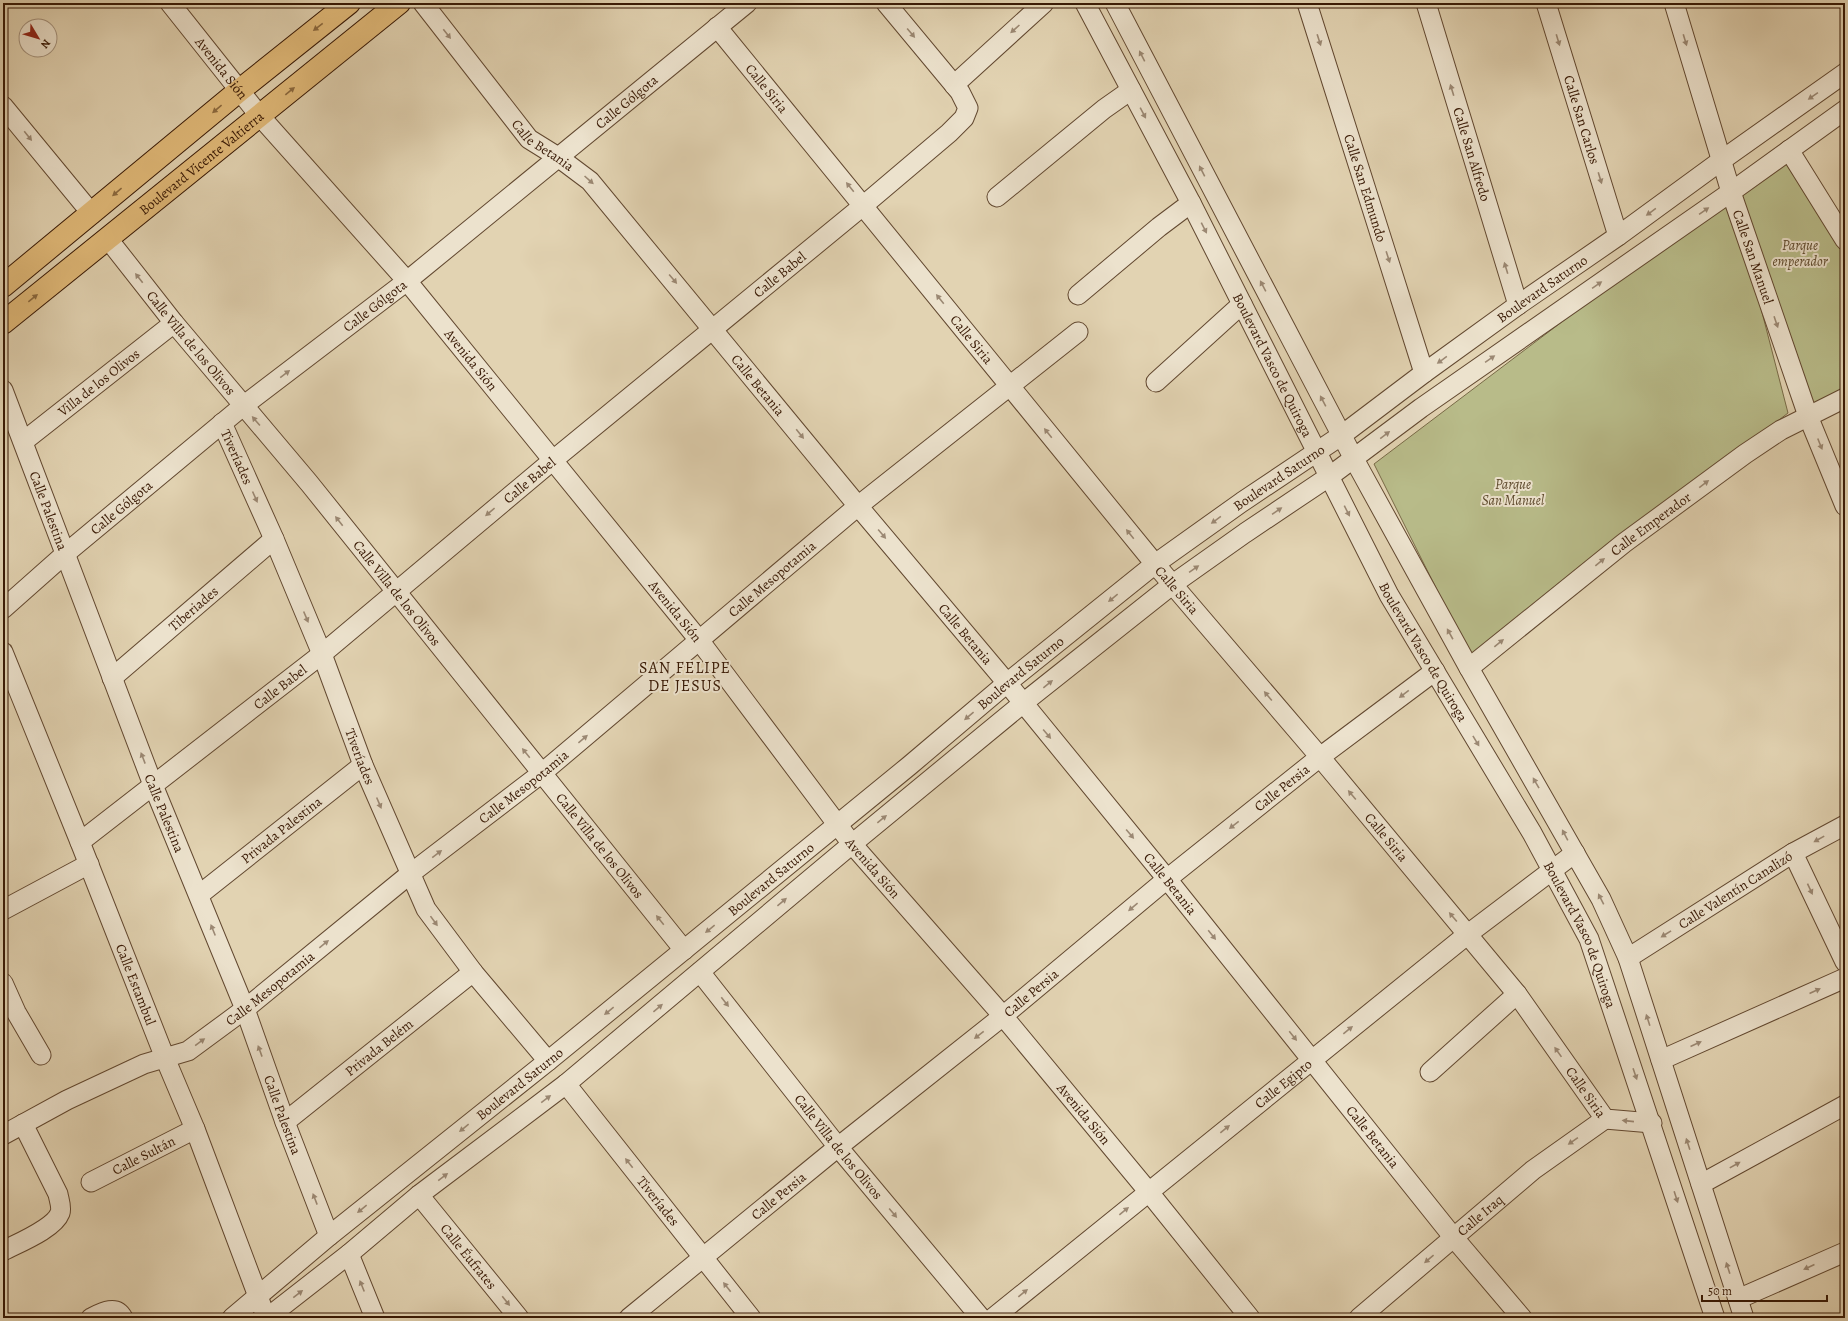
<svg xmlns="http://www.w3.org/2000/svg" width="1848" height="1321" font-family="Alegreya,serif">
  <style>
    .green { fill: #b8bb89; stroke: #786a47 }
    .lines { fill: none; stroke-linecap: round; stroke-linejoin: round }
    .minor-casing { stroke: #624830; stroke-width: 21 }
    .major-casing { stroke: #381905; stroke-width: 24 }
    .minor { stroke: #ece2cd; stroke-width: 19 }
    .major { stroke: #e1ba79; stroke-width: 22 }
    .oneway { fill: #8c6a3f }
    .oneway2 { fill: #9b8873 }
    .labels { text-anchor: middle; stroke-width: 4; stroke-linejoin: round; paint-order: stroke }
    .street-label { font-size: 14px; fill: #381905; stroke: #ece2cd }
    .park-label { font-size: 14px; font-style: italic; fill: #5e4a2d; stroke: #ece2cd }
    .quarter-label { font-size: 16px; letter-spacing: 1px; fill: #381905; stroke: #ece2cd }
  </style>
  <rect width="100%" height="100%" fill="#e2d3b2"/>
  <filter id="stains"><feTurbulence type="fractalNoise" baseFrequency=".005" numOctaves="4"/><feColorMatrix values="0 0 0 0 .2 0 0 0 0 .09 0 0 0 0 .02 0 0 0 .5 -.17"/></filter>
  <radialGradient id="worn" r=".72"><stop offset=".6" stop-color="#630" stop-opacity="0"/><stop offset="1" stop-color="#630" stop-opacity=".3"/></radialGradient>
  <!-- green -->
  <path class="green" d="M1789 150 1845 240V396L1808 416 1733 200 1788 413 1471 658 1374 464Z"/>
  <g class="lines">
    <defs>
      <g id="minor">
        <path id="s1" d="M170 3 259 115 407 281 699 640 852 844 1003 1016 1148 1191 1250 1318"/>
        <path id="s2" d="M423 3 529 139 558 157 590 181 858 506 1007 683 1167 879 1454 1238 1522 1318"/>
        <path id="s3" d="M1085 3 1191 203 1389 595 1532 833 1589 939 1715 1318"/>
        <path d="M1115 3 1354 459 1469 668 1601 899 1628 958 1744 1318"/>
        <path id="s4" d="M1307 3 1424 373"/>
        <path id="s5" d="M1426 3 1518 305"/>
        <path id="s6" d="M1546 3 1618 236"/>
        <path id="s7" d="M1674 3 1731 192 1808 416 1845 506"/>
        <path id="s8" d="M717 27 1155 564 1320 757 1517 994 1605 1119 1652 1123"/>
        <path d="M954 85 1044 3"/>
        <path d="M3 106 92 214"/>
        <path d="M1789 150 1845 240"/>
        <path d="M997 197 1104 109 1131 90"/>
        <path id="s9" d="M108 239 174 323 309 483 684 950"/>
        <path d="M1078 295 1159 227 1191 203"/>
        <path d="M1156 382 1242 304"/>
        <path id="s10" d="M3 390 153 785 245 1009 285 1122 329 1236"/>
        <path id="s11" d="M222 423 274 539 322 654 363 765 426 909 473 972 548 1061"/>
        <path id="s12" d="M24 441 174 323"/>
        <path id="s13" d="M3 609 65 554 243 406 407 281 747 3"/>
        <path id="s14" d="M3 652 80 842 165 1058 195 1129 262 1307"/>
        <path id="s15" d="M1469 668 1624 543 1745 454 1781 430 1845 398"/>
        <path id="s16" d="M112 678 274 539"/>
        <path id="s17" d="M80 842 322 654 552 461 864 205 949 133 964 118 968 108 960 92 886 3"/>
        <path d="M1793 853 1845 962"/>
        <path id="s18" d="M199 895 363 765"/>
        <path d="M3 910 89 864"/>
        <path id="s19" d="M1628 958 1793 853 1845 825"/>
        <path id="s20" d="M700 972 838 1147 981 1318"/>
        <path d="M3 983 16 1012 41 1055"/>
        <path d="M1661 1060 1845 978"/>
        <path d="M1430 1072 1517 994"/>
        <path id="s21" d="M566 1084 751 1318"/>
        <path id="s22" d="M285 1122 473 972"/>
        <path id="s23" d="M3 1135 67 1100 144 1064 188 1051 245 1009 410 874 542 773 858 506 1078 332"/>
        <path id="s24" d="M91 1182 195 1129"/>
        <path d="M1701 1184 1845 1105"/>
        <path id="s25" d="M419 1195 519 1318"/>
        <path d="M3 1251C18 1243 54 1229 60 1213 62 1207 59 1200 58 1194L23 1124"/>
        <path d="M349 1254 375 1318"/>
        <path d="M1738 1299 1845 1252"/>
        <path d="M91 1318C101 1313 116 1304 123 1318"/>
        <path id="s26" d="M232 1318 329 1236 548 1061 909 766 1007 683 1155 564 1242 502 1342 435 1424 373 1518 305 1618 236 1722 160 1845 73"/>
        <path d="M267 1318 349 1254 419 1195 566 1084 852 844 1022 704 1173 584 1245 533 1330 476 1421 408 1731 192 1845 110"/>
        <path id="s27" d="M629 1318 838 1147 1003 1016 1167 879 1320 757 1435 671"/>
        <path id="s28" d="M993 1318 1468 934 1575 853"/>
        <path id="s29" d="M1359 1318 1533 1170 1605 1119"/>
      </g>
      <g id="major">
        <path d="M3 286 240 90 349 3"/>
        <path id="s30" d="M3 323 399 3"/>
      </g>
    </defs>
    <!-- minor casing -->
    <use href="#minor" class="minor-casing"/>
    <!-- major casing -->
    <use href="#major" class="major-casing"/>
    <!-- minor -->
    <use href="#minor" class="minor"/>
    <!-- major -->
    <use href="#major" class="major"/>
  </g>
  <!-- one-way arrows -->
  <defs><path id="oneway-solid" d="M-6-.8H1V-3.2L6.5 0L1 3.2V.8H-6Z"/></defs>
  <g class="oneway">
    <use href="#oneway-solid" transform="translate(318 27) rotate(142)"/>
    <use href="#oneway-solid" transform="translate(290 91) rotate(-39)"/>
    <use href="#oneway-solid" transform="translate(217 109) rotate(140)"/>
    <use href="#oneway-solid" transform="translate(117 192) rotate(140)"/>
    <use href="#oneway-solid" transform="translate(33 298) rotate(-39)"/>
  </g>
  <g class="oneway2">
    <use href="#oneway-solid" transform="translate(1015 29) rotate(138)"/>
    <use href="#oneway-solid" transform="translate(911 33) rotate(50)"/>
    <use href="#oneway-solid" transform="translate(447 34) rotate(52)"/>
    <use href="#oneway-solid" transform="translate(1319 40) rotate(72)"/>
    <use href="#oneway-solid" transform="translate(1558 40) rotate(73)"/>
    <use href="#oneway-solid" transform="translate(1685 40) rotate(73)"/>
    <use href="#oneway-solid" transform="translate(1142 56) rotate(-117)"/>
    <use href="#oneway-solid" transform="translate(1452 90) rotate(-107)"/>
    <use href="#oneway-solid" transform="translate(1813 96) rotate(145)"/>
    <use href="#oneway-solid" transform="translate(1143 113) rotate(62)"/>
    <use href="#oneway-solid" transform="translate(28 136) rotate(51)"/>
    <use href="#oneway-solid" transform="translate(1202 171) rotate(-117)"/>
    <use href="#oneway-solid" transform="translate(1600 178) rotate(73)"/>
    <use href="#oneway-solid" transform="translate(589 180) rotate(42)"/>
    <use href="#oneway-solid" transform="translate(850 187) rotate(-129)"/>
    <use href="#oneway-solid" transform="translate(1704 211) rotate(-35)"/>
    <use href="#oneway-solid" transform="translate(1651 212) rotate(144)"/>
    <use href="#oneway-solid" transform="translate(1204 228) rotate(63)"/>
    <use href="#oneway-solid" transform="translate(1388 257) rotate(72)"/>
    <use href="#oneway-solid" transform="translate(1506 268) rotate(-107)"/>
    <use href="#oneway-solid" transform="translate(139 278) rotate(-128)"/>
    <use href="#oneway-solid" transform="translate(673 279) rotate(50)"/>
    <use href="#oneway-solid" transform="translate(1597 285) rotate(-35)"/>
    <use href="#oneway-solid" transform="translate(1263 286) rotate(-118)"/>
    <use href="#oneway-solid" transform="translate(940 299) rotate(-129)"/>
    <use href="#oneway-solid" transform="translate(1776 322) rotate(71)"/>
    <use href="#oneway-solid" transform="translate(1490 359) rotate(-35)"/>
    <use href="#oneway-solid" transform="translate(1442 360) rotate(144)"/>
    <use href="#oneway-solid" transform="translate(285 374) rotate(-37)"/>
    <use href="#oneway-solid" transform="translate(1323 401) rotate(-118)"/>
    <use href="#oneway-solid" transform="translate(256 421) rotate(-131)"/>
    <use href="#oneway-solid" transform="translate(1048 433) rotate(-129)"/>
    <use href="#oneway-solid" transform="translate(800 434) rotate(51)"/>
    <use href="#oneway-solid" transform="translate(1385 435) rotate(-37)"/>
    <use href="#oneway-solid" transform="translate(1820 444) rotate(68)"/>
    <use href="#oneway-solid" transform="translate(1704 484) rotate(-37)"/>
    <use href="#oneway-solid" transform="translate(255 497) rotate(66)"/>
    <use href="#oneway-solid" transform="translate(1277 511) rotate(-34)"/>
    <use href="#oneway-solid" transform="translate(1347 511) rotate(63)"/>
    <use href="#oneway-solid" transform="translate(490 512) rotate(140)"/>
    <use href="#oneway-solid" transform="translate(1216 520) rotate(144)"/>
    <use href="#oneway-solid" transform="translate(339 521) rotate(-128)"/>
    <use href="#oneway-solid" transform="translate(882 534) rotate(50)"/>
    <use href="#oneway-solid" transform="translate(1130 534) rotate(-129)"/>
    <use href="#oneway-solid" transform="translate(1600 562) rotate(-39)"/>
    <use href="#oneway-solid" transform="translate(1194 569) rotate(-35)"/>
    <use href="#oneway-solid" transform="translate(1113 598) rotate(141)"/>
    <use href="#oneway-solid" transform="translate(306 617) rotate(67)"/>
    <use href="#oneway-solid" transform="translate(1450 634) rotate(-119)"/>
    <use href="#oneway-solid" transform="translate(1499 643) rotate(-39)"/>
    <use href="#oneway-solid" transform="translate(1048 684) rotate(-39)"/>
    <use href="#oneway-solid" transform="translate(1404 694) rotate(143)"/>
    <use href="#oneway-solid" transform="translate(1268 696) rotate(-130)"/>
    <use href="#oneway-solid" transform="translate(969 716) rotate(140)"/>
    <use href="#oneway-solid" transform="translate(1047 734) rotate(50)"/>
    <use href="#oneway-solid" transform="translate(583 739) rotate(-40)"/>
    <use href="#oneway-solid" transform="translate(1476 741) rotate(59)"/>
    <use href="#oneway-solid" transform="translate(526 753) rotate(-129)"/>
    <use href="#oneway-solid" transform="translate(143 758) rotate(-111)"/>
    <use href="#oneway-solid" transform="translate(1536 783) rotate(-120)"/>
    <use href="#oneway-solid" transform="translate(1352 795) rotate(-130)"/>
    <use href="#oneway-solid" transform="translate(379 803) rotate(67)"/>
    <use href="#oneway-solid" transform="translate(882 819) rotate(-39)"/>
    <use href="#oneway-solid" transform="translate(1234 825) rotate(142)"/>
    <use href="#oneway-solid" transform="translate(1130 834) rotate(50)"/>
    <use href="#oneway-solid" transform="translate(1565 835) rotate(-118)"/>
    <use href="#oneway-solid" transform="translate(1819 839) rotate(151)"/>
    <use href="#oneway-solid" transform="translate(437 854) rotate(-37)"/>
    <use href="#oneway-solid" transform="translate(1810 889) rotate(65)"/>
    <use href="#oneway-solid" transform="translate(1601 899) rotate(-117)"/>
    <use href="#oneway-solid" transform="translate(782 902) rotate(-40)"/>
    <use href="#oneway-solid" transform="translate(1133 907) rotate(140)"/>
    <use href="#oneway-solid" transform="translate(1453 917) rotate(-130)"/>
    <use href="#oneway-solid" transform="translate(660 920) rotate(-129)"/>
    <use href="#oneway-solid" transform="translate(434 921) rotate(54)"/>
    <use href="#oneway-solid" transform="translate(710 929) rotate(141)"/>
    <use href="#oneway-solid" transform="translate(213 930) rotate(-112)"/>
    <use href="#oneway-solid" transform="translate(1666 934) rotate(148)"/>
    <use href="#oneway-solid" transform="translate(1212 935) rotate(51)"/>
    <use href="#oneway-solid" transform="translate(324 944) rotate(-39)"/>
    <use href="#oneway-solid" transform="translate(1815 991) rotate(-24)"/>
    <use href="#oneway-solid" transform="translate(725 1002) rotate(52)"/>
    <use href="#oneway-solid" transform="translate(658 1008) rotate(-40)"/>
    <use href="#oneway-solid" transform="translate(609 1011) rotate(141)"/>
    <use href="#oneway-solid" transform="translate(1648 1020) rotate(-108)"/>
    <use href="#oneway-solid" transform="translate(1348 1030) rotate(-39)"/>
    <use href="#oneway-solid" transform="translate(979 1035) rotate(142)"/>
    <use href="#oneway-solid" transform="translate(1293 1036) rotate(51)"/>
    <use href="#oneway-solid" transform="translate(200 1042) rotate(-36)"/>
    <use href="#oneway-solid" transform="translate(1696 1044) rotate(-24)"/>
    <use href="#oneway-solid" transform="translate(260 1051) rotate(-110)"/>
    <use href="#oneway-solid" transform="translate(1558 1052) rotate(-125)"/>
    <use href="#oneway-solid" transform="translate(1635 1074) rotate(71)"/>
    <use href="#oneway-solid" transform="translate(546 1099) rotate(-37)"/>
    <use href="#oneway-solid" transform="translate(1628 1121) rotate(-174)"/>
    <use href="#oneway-solid" transform="translate(464 1128) rotate(141)"/>
    <use href="#oneway-solid" transform="translate(1225 1129) rotate(-39)"/>
    <use href="#oneway-solid" transform="translate(1573 1141) rotate(145)"/>
    <use href="#oneway-solid" transform="translate(1688 1144) rotate(-108)"/>
    <use href="#oneway-solid" transform="translate(629 1163) rotate(-128)"/>
    <use href="#oneway-solid" transform="translate(1735 1165) rotate(-29)"/>
    <use href="#oneway-solid" transform="translate(443 1177) rotate(-37)"/>
    <use href="#oneway-solid" transform="translate(1676 1197) rotate(72)"/>
    <use href="#oneway-solid" transform="translate(315 1199) rotate(-111)"/>
    <use href="#oneway-solid" transform="translate(362 1209) rotate(141)"/>
    <use href="#oneway-solid" transform="translate(1124 1211) rotate(-39)"/>
    <use href="#oneway-solid" transform="translate(893 1213) rotate(50)"/>
    <use href="#oneway-solid" transform="translate(1429 1259) rotate(140)"/>
    <use href="#oneway-solid" transform="translate(1809 1267) rotate(156)"/>
    <use href="#oneway-solid" transform="translate(1728 1268) rotate(-108)"/>
    <use href="#oneway-solid" transform="translate(362 1286) rotate(-112)"/>
    <use href="#oneway-solid" transform="translate(727 1287) rotate(-128)"/>
    <use href="#oneway-solid" transform="translate(1023 1293) rotate(-39)"/>
    <use href="#oneway-solid" transform="translate(298 1294) rotate(-38)"/>
    <use href="#oneway-solid" transform="translate(506 1301) rotate(51)"/>
  </g>
  <g class="labels">
    <!-- street labels -->
    <g class="street-label">
      <text dy="5" stroke="none"><textPath href="#s1" startOffset="83">Avenida Sión</textPath></text>
      <text dy="5" stroke="none"><textPath href="#s8" startOffset="79">Calle Siria</textPath></text>
      <text dy="5" stroke="none"><textPath href="#s13" startOffset="804">Calle Gólgota</textPath></text>
      <text dy="5" stroke="none"><textPath href="#s6" startOffset="122">Calle San Carlos</textPath></text>
      <text dy="5" stroke="none"><textPath href="#s2" startOffset="187">Calle Betania</textPath></text>
      <text dy="5" stroke="none"><textPath href="#s5" startOffset="158">Calle San Alfredo</textPath></text>
      <text dy="5" stroke="none"><textPath href="#s30" startOffset="255">Boulevard Vicente Valtierra</textPath></text>
      <text dy="5" stroke="none"><textPath href="#s4" startOffset="194">Calle San Edmundo</textPath></text>
      <text dy="5" stroke="none"><textPath href="#s7" startOffset="266">Calle San Manuel</textPath></text>
      <text dy="5" stroke="none"><textPath href="#s17" startOffset="901">Calle Babel</textPath></text>
      <text dy="5" stroke="none"><textPath href="#s26" startOffset="1667">Boulevard Saturno</textPath></text>
      <text dy="5" stroke="none"><textPath href="#s13" startOffset="480">Calle Gólgota</textPath></text>
      <text dy="5" stroke="none"><textPath href="#s8" startOffset="403">Calle Siria</textPath></text>
      <text dy="5" stroke="none"><textPath href="#s9" startOffset="133">Calle Villa de los Olivos</textPath></text>
      <text dy="5" stroke="none"><textPath href="#s1" startOffset="467">Avenida Sión</textPath></text>
      <text dy="5" stroke="none"><textPath href="#s3" startOffset="408">Boulevard Vasco de Quiroga</textPath></text>
      <text dy="5" stroke="none"><textPath href="#s12" startOffset="95">Villa de los Olivos</textPath></text>
      <text dy="5" stroke="none"><textPath href="#s2" startOffset="511">Calle Betania</textPath></text>
      <text dy="5" stroke="none"><textPath href="#s11" startOffset="37">Tiveríades</textPath></text>
      <text dy="5" stroke="none"><textPath href="#s26" startOffset="1343">Boulevard Saturno</textPath></text>
      <text dy="5" stroke="none"><textPath href="#s17" startOffset="577">Calle Babel</textPath></text>
      <text dy="5" stroke="none"><textPath href="#s13" startOffset="156">Calle Gólgota</textPath></text>
      <text dy="5" stroke="none"><textPath href="#s10" startOffset="129">Calle Palestina</textPath></text>
      <text dy="5" stroke="none"><textPath href="#s15" startOffset="232">Calle Emperador</textPath></text>
      <text dy="5" stroke="none"><textPath href="#s23" startOffset="955">Calle Mesopotamia</textPath></text>
      <text dy="5" stroke="none"><textPath href="#s8" startOffset="727">Calle Siria</textPath></text>
      <text dy="5" stroke="none"><textPath href="#s9" startOffset="457">Calle Villa de los Olivos</textPath></text>
      <text dy="5" stroke="none"><textPath href="#s16" startOffset="107">Tiberiades</textPath></text>
      <text dy="5" stroke="none"><textPath href="#s1" startOffset="791">Avenida Sión</textPath></text>
      <text dy="5" stroke="none"><textPath href="#s2" startOffset="835">Calle Betania</textPath></text>
      <text dy="5" stroke="none"><textPath href="#s3" startOffset="732">Boulevard Vasco de Quiroga</textPath></text>
      <text dy="5" stroke="none"><textPath href="#s26" startOffset="1019">Boulevard Saturno</textPath></text>
      <text dy="5" stroke="none"><textPath href="#s17" startOffset="253">Calle Babel</textPath></text>
      <text dy="5" stroke="none"><textPath href="#s11" startOffset="361">Tiveríades</textPath></text>
      <text dy="5" stroke="none"><textPath href="#s23" startOffset="631">Calle Mesopotamia</textPath></text>
      <text dy="5" stroke="none"><textPath href="#s27" startOffset="841">Calle Persia</textPath></text>
      <text dy="5" stroke="none"><textPath href="#s10" startOffset="453">Calle Palestina</textPath></text>
      <text dy="5" stroke="none"><textPath href="#s18" startOffset="105">Privada Palestina</textPath></text>
      <text dy="5" stroke="none"><textPath href="#s8" startOffset="1051">Calle Siria</textPath></text>
      <text dy="5" stroke="none"><textPath href="#s9" startOffset="781">Calle Villa de los Olivos</textPath></text>
      <text dy="5" stroke="none"><textPath href="#s1" startOffset="1115">Avenida Sión</textPath></text>
      <text dy="5" stroke="none"><textPath href="#s26" startOffset="695">Boulevard Saturno</textPath></text>
      <text dy="5" stroke="none"><textPath href="#s2" startOffset="1158">Calle Betania</textPath></text>
      <text dy="5" stroke="none"><textPath href="#s19" startOffset="127">Calle Valentín Canalizó</textPath></text>
      <text dy="5" stroke="none"><textPath href="#s3" startOffset="1056">Boulevard Vasco de Quiroga</textPath></text>
      <text dy="5" stroke="none"><textPath href="#s14" startOffset="358">Calle Estambul</textPath></text>
      <text dy="5" stroke="none"><textPath href="#s23" startOffset="307">Calle Mesopotamia</textPath></text>
      <text dy="5" stroke="none"><textPath href="#s27" startOffset="517">Calle Persia</textPath></text>
      <text dy="5" stroke="none"><textPath href="#s22" startOffset="120">Privada Belém</textPath></text>
      <text dy="5" stroke="none"><textPath href="#s26" startOffset="371">Boulevard Saturno</textPath></text>
      <text dy="5" stroke="none"><textPath href="#s28" startOffset="373">Calle Egipto</textPath></text>
      <text dy="5" stroke="none"><textPath href="#s8" startOffset="1375">Calle Siria</textPath></text>
      <text dy="5" stroke="none"><textPath href="#s1" startOffset="1439">Avenida Sión</textPath></text>
      <text dy="5" stroke="none"><textPath href="#s10" startOffset="777">Calle Palestina</textPath></text>
      <text dy="5" stroke="none"><textPath href="#s2" startOffset="1482">Calle Betania</textPath></text>
      <text dy="5" stroke="none"><textPath href="#s20" startOffset="223">Calle Villa de los Olivos</textPath></text>
      <text dy="5" stroke="none"><textPath href="#s24" startOffset="59">Calle Sultán</textPath></text>
      <text dy="5" stroke="none"><textPath href="#s27" startOffset="193">Calle Persia</textPath></text>
      <text dy="5" stroke="none"><textPath href="#s21" startOffset="149">Tiveríades</textPath></text>
      <text dy="5" stroke="none"><textPath href="#s29" startOffset="159">Calle Iraq</textPath></text>
      <text dy="5" stroke="none"><textPath href="#s25" startOffset="79">Calle Éufrates</textPath></text>
    </g>
    <!-- park labels -->
    <g class="park-label">
      <text x="1800" y="250">Parque<tspan x="1800" dy="16">emperador</tspan></text>
      <text x="1513" y="489">Parque<tspan x="1513" dy="16">San Manuel</tspan></text>
    </g>
    <!-- quarter labels -->
    <g class="quarter-label">
      <text x="685" y="673">SAN FELIPE<tspan x="685" dy="18">DE JESUS</tspan></text>
    </g>
  </g>
  <!-- margin -->
  <rect width="1848" height="1321" fill="none" stroke="#e2d3b2" stroke-width="16"/>
  <rect x="4" y="4" width="1840" height="1313" fill="none" stroke="#381905" stroke-width="2"/>
  <rect x="8" y="8" width="1832" height="1305" fill="none" stroke="#381905"/>
  <!-- north arrow -->
  <g transform="translate(38 38) rotate(128)"><circle r="19" fill="#ece2cd" stroke="#a4927d"/>
  <path d="M0-3L7 15L0 10L-7 15Z" fill="#8f2418"/>
  <text y="-6" font-size="11" font-weight="bold" text-anchor="middle" fill="#381905">N</text>
  </g>
  <!-- scale -->
  <path d="M1702 1295v6h125v-6" fill="none" stroke="#381905" stroke-width="2"/>
  <text x="1708" y="1295" font-size="12" fill="#381905" stroke="#ece2cd" stroke-width="3" paint-order="stroke">50 m</text>
  <rect width="100%" height="100%" filter="url(#stains)"/>
  <rect width="100%" height="100%" fill="url(#worn)"/>
</svg>
